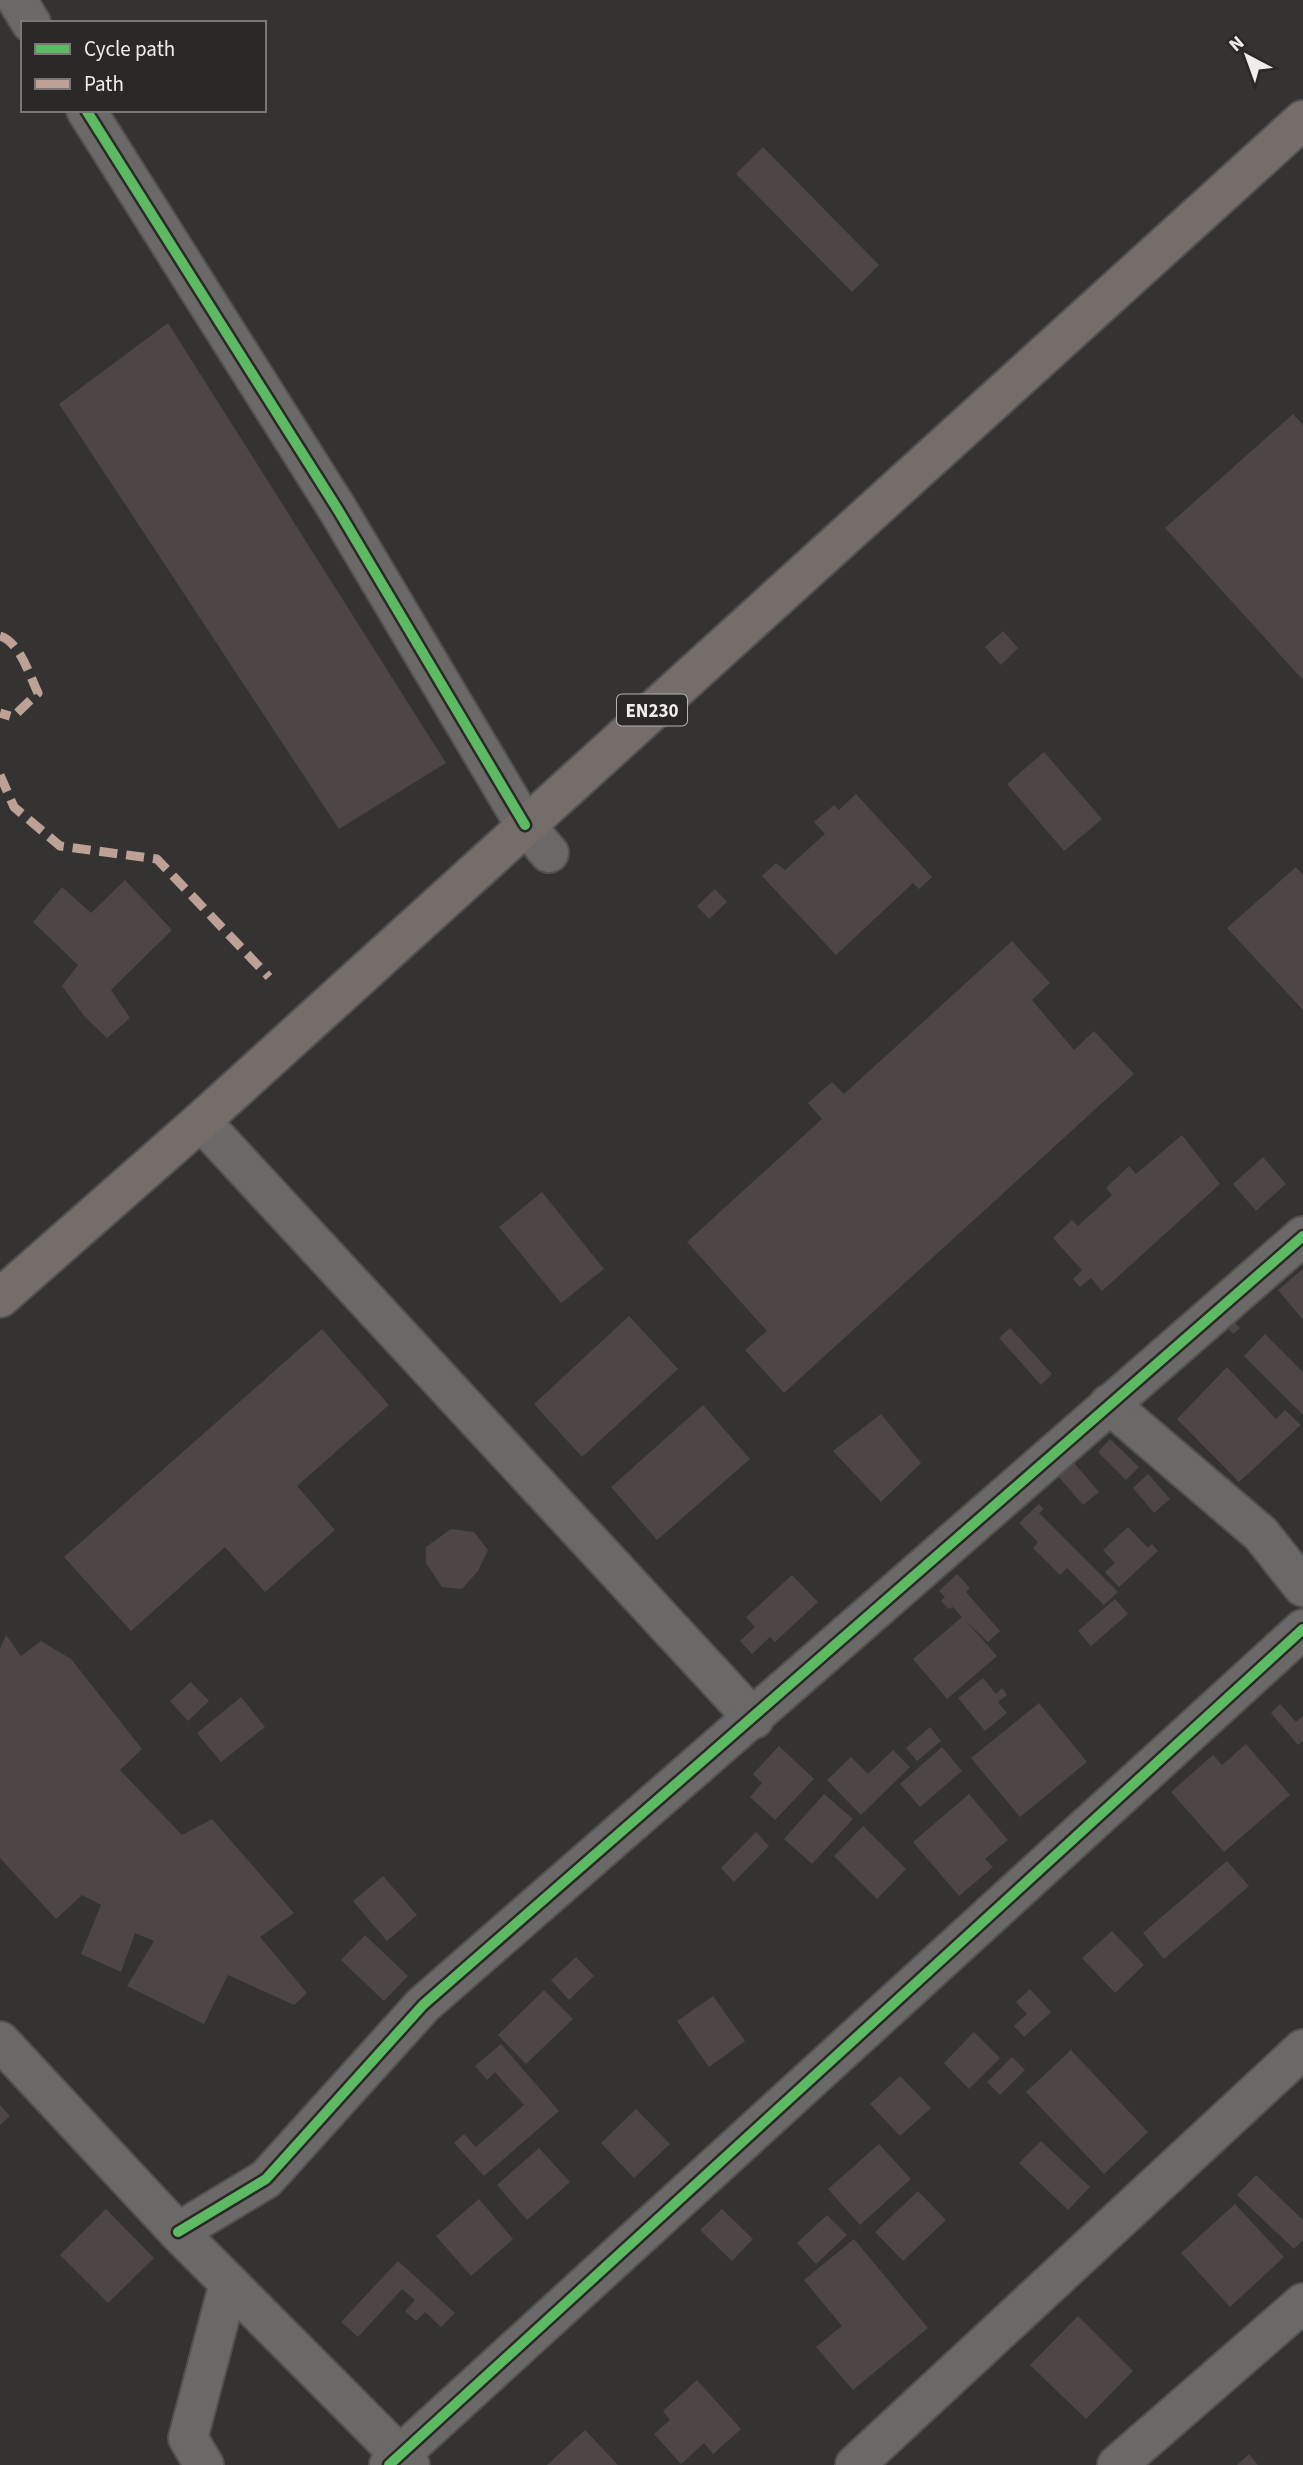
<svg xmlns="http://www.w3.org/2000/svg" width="1303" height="2465" font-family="'Source Sans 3',sans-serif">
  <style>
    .building { fill: #4e4644 }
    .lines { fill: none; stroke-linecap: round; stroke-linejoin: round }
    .minor-casing { stroke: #525151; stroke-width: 42 }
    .major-casing { stroke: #525151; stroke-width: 42 }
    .minor { stroke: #6a6968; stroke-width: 38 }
    .major { stroke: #756d6a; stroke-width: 38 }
    .quiet { stroke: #bda197; stroke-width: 9; stroke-dasharray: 18 9; stroke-linecap: butt }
    .cycleway-casing { stroke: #2b2827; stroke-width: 15 }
    .cycleway { stroke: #5cba63; stroke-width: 10 }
    .labels { text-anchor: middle; stroke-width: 7; stroke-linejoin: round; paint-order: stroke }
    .shield { fill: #2b2827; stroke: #b5b3b2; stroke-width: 2 }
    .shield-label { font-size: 19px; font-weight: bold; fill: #f0eeed }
  </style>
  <rect width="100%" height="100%" fill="#343332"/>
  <!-- building -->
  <g class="building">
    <path d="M763 147 879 265 852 292 736 174Z"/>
    <path d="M168 323 446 763 339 829 59 404Z"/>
    <path d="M1293 414 1303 425V680L1165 528Z"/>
    <path d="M1003 631 1018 648 1001 665 985 647Z"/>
    <path d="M1044 752 1102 819 1064 851 1007 784Z"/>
    <path d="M856 794 932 877 919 889 913 883 836 955 762 876 776 863 785 870 825 834 814 822 834 805 839 810Z"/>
    <path d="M1296 867 1303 875V1010L1227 928Z"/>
    <path d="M125 880 172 930 111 990 130 1018 107 1038 84 1016 62 986 78 965 33 922 62 887 91 913Z"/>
    <path d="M715 889 727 902 709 919 697 906Z"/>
    <path d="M1012 941 1050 983 1032 1000 1074 1050 1094 1031 1134 1074 784 1393 745 1350 767 1331 687 1242 822 1119 808 1103 832 1082 844 1094Z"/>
    <path d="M1182 1135 1220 1184 1102 1291 1091 1278 1080 1287 1073 1279 1082 1270 1053 1238 1072 1220 1078 1226 1112 1195 1106 1188 1129 1166 1136 1174Z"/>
    <path d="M1263 1157 1286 1184 1256 1211 1233 1184Z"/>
    <path d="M542 1192 604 1269 561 1303 499 1227Z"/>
    <path d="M1303 1269V1320L1278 1290Z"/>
    <path d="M629 1316 678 1369 582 1457 534 1404Z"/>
    <path d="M1231 1319 1240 1328 1233 1334 1225 1325Z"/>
    <path d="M1010 1328 1052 1374 1041 1385 999 1338Z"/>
    <path d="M322 1329 389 1405 297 1486 335 1530 265 1592 225 1547 131 1631 64 1557Z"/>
    <path d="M1265 1334 1303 1372V1415L1244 1356Z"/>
    <path d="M1227 1367 1276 1419 1285 1410 1301 1425 1239 1482 1177 1419Z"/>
    <path d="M703 1405 750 1459 657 1540 611 1487Z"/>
    <path d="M881 1414 921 1463 881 1502 833 1451Z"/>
    <path d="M1110 1439 1139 1467 1126 1480 1098 1452Z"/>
    <path d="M1074 1463 1099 1492 1083 1505 1058 1476Z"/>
    <path d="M1148 1474 1170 1499 1154 1513 1133 1488Z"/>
    <path d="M1039 1504 1044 1509 1039 1513 1118 1592 1104 1605 1067 1568 1060 1575 1033 1548 1038 1542 1019 1523Z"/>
    <path d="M1128 1527 1148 1548 1152 1544 1158 1551 1119 1587 1105 1572 1115 1563 1103 1550Z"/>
    <path d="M451 1529 474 1532 488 1550 478 1571 462 1589 442 1587 426 1563V1547Z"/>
    <path d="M957 1574 970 1588 966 1592 1000 1631 988 1642 965 1620 997 1656 947 1699 913 1659 962 1617 953 1607 949 1609 941 1601 945 1597 939 1591Z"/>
    <path d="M792 1575 818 1602 775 1642 770 1637 752 1654 740 1641 755 1627 746 1617Z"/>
    <path d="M1115 1599 1128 1614 1091 1646 1078 1631Z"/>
    <path d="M6 1635 21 1656 41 1641 71 1659 142 1749 120 1770 182 1835 212 1819 294 1913 260 1937 307 1993 294 2005 228 1975 204 2024 127 1986 154 1941 135 1933 121 1972 81 1954 101 1905 82 1895 56 1919 0 1858V1649Z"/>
    <path d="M983 1678 996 1694 1002 1688 1007 1695 998 1702 1007 1713 985 1731 958 1698Z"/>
    <path d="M191 1682 209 1701 188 1721 170 1701Z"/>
    <path d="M241 1697 265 1727 221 1762 197 1733Z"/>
    <path d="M1039 1703 1087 1762 1020 1817 971 1758Z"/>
    <path d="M1280 1704 1296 1722 1303 1716V1741L1298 1745 1271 1713Z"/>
    <path d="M930 1727 941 1741 917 1761 906 1748Z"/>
    <path d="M1246 1744 1290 1795 1224 1852 1171 1792 1213 1755 1222 1765Z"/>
    <path d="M779 1746 814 1779 775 1820 750 1797 762 1783 753 1774Z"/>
    <path d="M942 1747 962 1771 920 1807 900 1784Z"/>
    <path d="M893 1750 910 1767 861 1815 827 1780 851 1757 868 1774Z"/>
    <path d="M824 1794 853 1819 812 1864 784 1839Z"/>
    <path d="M969 1794 1008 1840 985 1859 993 1867 959 1896 913 1842Z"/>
    <path d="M863 1826 906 1869 877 1899 834 1856Z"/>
    <path d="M756 1832 769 1846 734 1882 721 1868Z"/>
    <path d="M1227 1861 1249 1886 1164 1959 1143 1933Z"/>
    <path d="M383 1876 417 1915 387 1941 353 1901Z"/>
    <path d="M1112 1931 1144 1965 1115 1993 1082 1958Z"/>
    <path d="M365 1935 408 1976 384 2001 341 1960Z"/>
    <path d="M576 1957 594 1976 569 2000 551 1980Z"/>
    <path d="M1030 1989 1051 2012 1024 2037 1014 2026 1027 2014 1016 2002Z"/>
    <path d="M544 1990 573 2019 526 2064 498 2035Z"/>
    <path d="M713 1996 745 2041 709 2067 677 2021Z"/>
    <path d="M974 2032 1000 2058 969 2089 944 2063Z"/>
    <path d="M501 2044 559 2111 484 2176 454 2143 464 2134 476 2147 524 2105 495 2072 487 2080 475 2066Z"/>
    <path d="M1071 2050 1148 2132 1104 2174 1026 2092Z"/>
    <path d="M1012 2057 1025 2070 1000 2095 987 2082Z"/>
    <path d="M900 2076 931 2108 900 2136 870 2104Z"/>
    <path d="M0 2105 10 2116 0 2125Z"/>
    <path d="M636 2109 670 2144 634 2178 601 2143Z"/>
    <path d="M1041 2141 1090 2187 1068 2210 1019 2163Z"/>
    <path d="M879 2144 911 2179 860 2225 828 2189Z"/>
    <path d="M539 2148 570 2182 527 2220 497 2185Z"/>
    <path d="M1256 2175 1303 2220V2240L1294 2249 1237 2195Z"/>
    <path d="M918 2191 946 2220 903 2261 875 2232Z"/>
    <path d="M479 2199 513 2239 471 2276 436 2236Z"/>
    <path d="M1235 2204 1284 2257 1230 2307 1181 2253Z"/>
    <path d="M106 2209 154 2258 108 2303 60 2255Z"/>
    <path d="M722 2209 753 2239 732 2261 700 2230Z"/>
    <path d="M827 2215 847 2235 816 2264 797 2243Z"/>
    <path d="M854 2239 928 2328 853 2390 816 2347 842 2326 804 2280Z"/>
    <path d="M398 2261 455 2313 441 2327 425 2312 416 2321 405 2311 415 2300 402 2289 358 2337 341 2322Z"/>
    <path d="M1078 2316 1133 2371 1086 2419 1030 2365Z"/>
    <path d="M697 2380 741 2429 713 2454 704 2443 681 2464 654 2434 670 2420 663 2411Z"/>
    <path d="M585 2430 618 2465H547Z"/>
    <path d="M1249 2454 1258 2465H1237Z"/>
  </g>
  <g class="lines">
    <defs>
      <g id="minor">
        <path d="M17 0 31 23"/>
        <path d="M86 110 338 510 525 825 549 853"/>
        <path d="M201 1121 754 1719"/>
        <path d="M1109 1404 1261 1534 1303 1587"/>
        <path d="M0 2041 178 2232 410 2465"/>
        <path d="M178 2232 266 2179 423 2005 1303 1236"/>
        <path d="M204 2465 188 2438 229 2283"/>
        <path d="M389 2465 1303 1629"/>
        <path d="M855 2465 1303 2049"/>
        <path d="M1117 2465 1303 2303"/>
      </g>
      <path id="major" d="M0 1298 201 1121 1303 120"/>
    </defs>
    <!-- minor casing -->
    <use href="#minor" class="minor-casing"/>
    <!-- major casing -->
    <use href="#major" class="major-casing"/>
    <!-- minor -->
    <use href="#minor" class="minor"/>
    <!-- major -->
    <use href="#major" class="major"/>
    <!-- quiet -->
    <g class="quiet">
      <path d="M0 636C19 641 30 676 38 693L13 717 0 713"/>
      <path d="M0 775 14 807 60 846 157 859 269 977"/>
    </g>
    <defs>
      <g id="cycleway">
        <path d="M86 110 338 510 525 825"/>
        <path d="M178 2232 266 2179 423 2005 1303 1236"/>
        <path d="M389 2465 1303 1629"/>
      </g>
    </defs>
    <!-- cycleway casing -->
    <use href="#cycleway" class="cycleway-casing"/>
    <!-- cycleway -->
    <use href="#cycleway" class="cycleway"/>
  </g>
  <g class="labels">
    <!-- shield labels -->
    <rect class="shield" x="617" y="694.5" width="70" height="31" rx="5"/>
    <g class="shield-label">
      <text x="652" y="717">EN230</text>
    </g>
  </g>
  <!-- legend -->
  <rect x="21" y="21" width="245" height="91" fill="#2b2827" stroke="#7a7776" stroke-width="2"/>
  <rect x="35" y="44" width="35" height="10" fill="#5cba63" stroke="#7a7776" stroke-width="2"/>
  <text x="84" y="56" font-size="21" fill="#f0eeed">Cycle path</text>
  <rect x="35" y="79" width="35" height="10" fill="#bda197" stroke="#7a7776" stroke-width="2"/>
  <text x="84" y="91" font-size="21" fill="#f0eeed">Path</text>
  <!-- north arrow -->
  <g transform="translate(1247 56) rotate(319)" stroke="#2b2827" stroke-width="5" paint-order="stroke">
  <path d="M0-5L12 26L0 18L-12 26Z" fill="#f0eeed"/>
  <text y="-10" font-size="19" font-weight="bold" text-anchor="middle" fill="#f0eeed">N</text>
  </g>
</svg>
